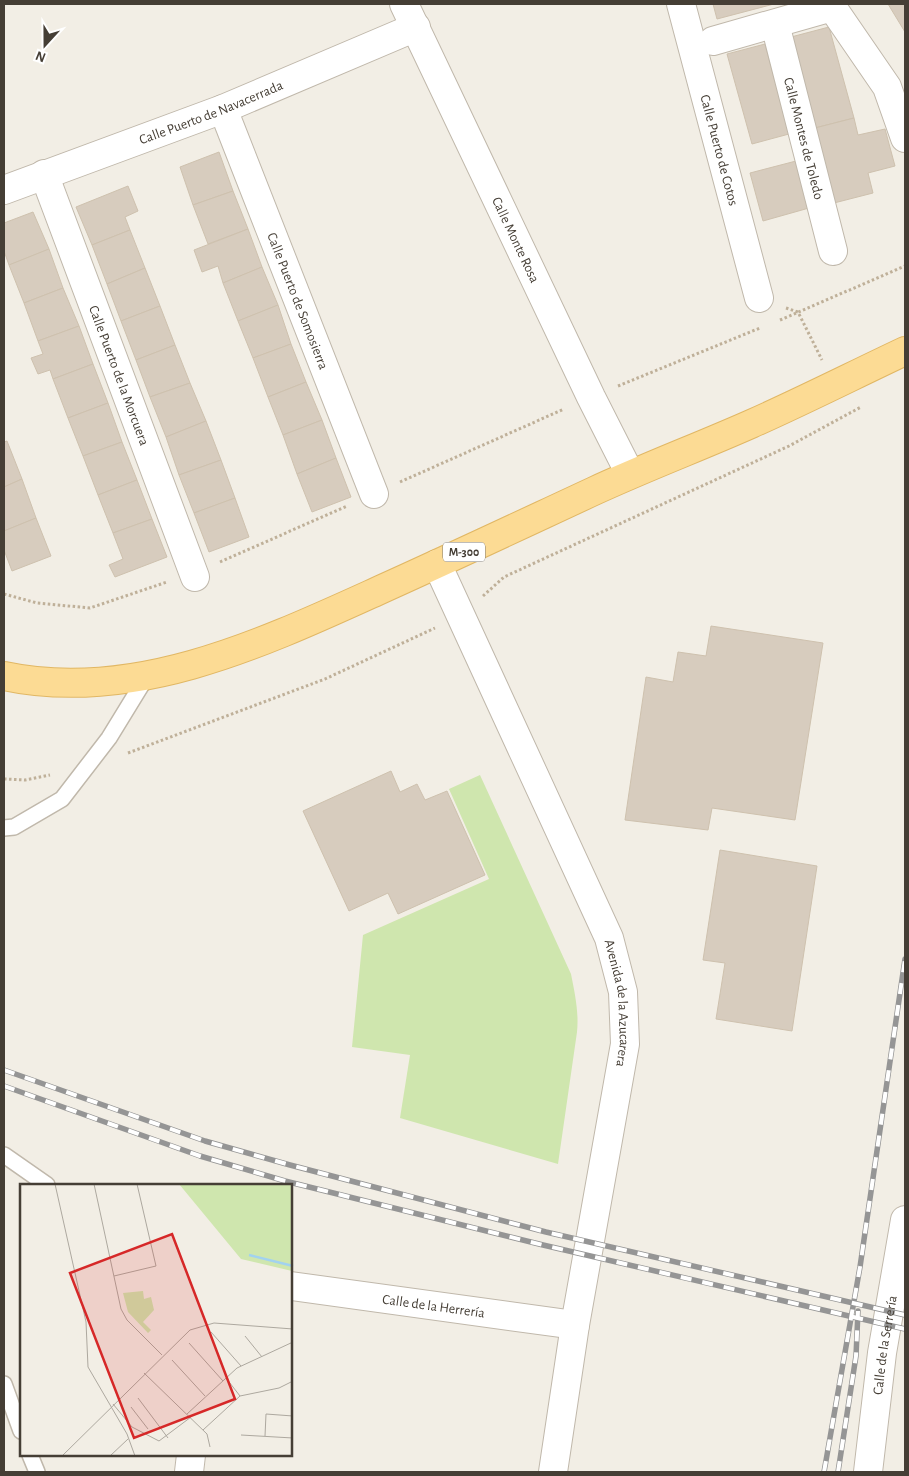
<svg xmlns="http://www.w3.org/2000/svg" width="909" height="1476" font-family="'Alegreya Sans',sans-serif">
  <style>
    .green { fill: #cfe6ae }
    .building { fill: #d7ccbe; stroke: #cec1ae }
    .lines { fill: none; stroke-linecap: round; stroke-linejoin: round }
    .lane-casing { stroke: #c0b8ab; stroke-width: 18 }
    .street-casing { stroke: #c0b8ab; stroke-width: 30 }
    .primary-casing { stroke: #e1b764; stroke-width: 30 }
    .path { stroke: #bfb099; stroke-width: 3; stroke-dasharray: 2.5 2.5; stroke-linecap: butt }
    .lane { stroke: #fff; stroke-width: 15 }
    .street { stroke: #fff; stroke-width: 28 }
    .primary { stroke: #fcdb94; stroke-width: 28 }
    .rail-casing { stroke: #959595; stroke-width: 5.5 }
    .rail { stroke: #fff; stroke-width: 4; stroke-dasharray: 11; stroke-linecap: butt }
    .labels { text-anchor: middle; stroke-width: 5; stroke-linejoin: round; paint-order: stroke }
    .shield { fill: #fff; stroke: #7d7872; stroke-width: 1 }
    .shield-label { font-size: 12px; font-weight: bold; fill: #453e35 }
    .street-label { font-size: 14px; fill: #453e35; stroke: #fff }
    .inset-river { fill: none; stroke: #a2d2ef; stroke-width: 2.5 }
    .inset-road { fill: none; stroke: #ada89f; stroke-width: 1 }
    .view { fill: #d62828; fill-opacity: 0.15; stroke: #d62828; stroke-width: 2.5 }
    .inset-edge { fill: none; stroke: #453e35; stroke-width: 2.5 }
  </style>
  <rect width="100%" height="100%" fill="#f2eee5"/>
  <!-- green -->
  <path class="green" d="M480 775 571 974C575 994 579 1012 577 1032L558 1164 400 1118 410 1055 352 1047 363 935 489 879 449 789Z"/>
  <!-- building -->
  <g class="building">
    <path d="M713 4H774L717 19Z"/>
    <path d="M888 4H905V32Z"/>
    <path d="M829 27 854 118 815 128 791 37Z"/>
    <path d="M765 44 789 134 752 144 727 54Z"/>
    <path d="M854 118 858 135 885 129 895 166 868 173 873 193 834 203 815 128Z"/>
    <path d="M219 152 233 191 193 205 180 167Z"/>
    <path d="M796 161 809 208 763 221 750 173Z"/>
    <path d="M128 186 138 211 125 217 130 230 92 245 76 207Z"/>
    <path d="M233 191 248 229 208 244 193 205Z"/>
    <path d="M33 212 49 249 9 265 4 251V223Z"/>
    <path d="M248 229 262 267 223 283 218 266 202 272 194 250Z"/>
    <path d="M130 230 145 268 107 284 92 245Z"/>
    <path d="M49 249 63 288 24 303 9 265Z"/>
    <path d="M262 267 278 305 238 321 223 283Z"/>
    <path d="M145 268 160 306 121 321 107 284Z"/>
    <path d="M63 288 79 326 38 341 24 303Z"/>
    <path d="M278 305 291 344 253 358 238 321Z"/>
    <path d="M160 306 175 345 136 360 121 321Z"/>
    <path d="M79 326 93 364 53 379 50 370 38 374 31 358 43 354 38 341Z"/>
    <path d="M291 344 306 382 268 397 253 358Z"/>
    <path d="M175 345 190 383 150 397 136 360Z"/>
    <path d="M93 364 108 403 68 418 53 379Z"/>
    <path d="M306 382 322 420 283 435 268 397Z"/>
    <path d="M190 383 206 421 166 437 150 397Z"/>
    <path d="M108 403 122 442 83 456 68 418Z"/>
    <path d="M322 420 336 458 297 474 283 435Z"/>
    <path d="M206 421 221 460 179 475 166 437Z"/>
    <path d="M7 441 22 479 4 487V442Z"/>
    <path d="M122 442 137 480 98 495 83 456Z"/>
    <path d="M336 458 351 497 312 512 297 474Z"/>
    <path d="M221 460 235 498 194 513 179 475Z"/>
    <path d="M22 479 36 518 4 531V487Z"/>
    <path d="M137 480 152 519 113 533 98 495Z"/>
    <path d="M235 498 249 537 209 552 194 513Z"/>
    <path d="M36 518 51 556 12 571 4 550V531Z"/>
    <path d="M152 519 167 557 115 577 109 565 123 559 113 533Z"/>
    <path d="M711 626 823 643 795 820 712 808 708 830 625 820 646 677 673 682 678 652 706 656Z"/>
    <path d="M391 771 400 792 417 784 425 800 447 791 485 875 398 914 388 893 349 911 303 811Z"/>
    <path d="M720 850 817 866 792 1031 716 1019 725 963 703 960Z"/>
  </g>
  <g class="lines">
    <defs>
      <g id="lane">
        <path d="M4 828 14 827 62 799 109 738 147 676"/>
        <path d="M4 1155 47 1185"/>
        <path d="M4 1384 21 1431"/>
        <path d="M30 1455 37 1472"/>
      </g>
      <g id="street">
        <path id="s1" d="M404 4 591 397 630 474"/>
        <path id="s2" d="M681 4 759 298"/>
        <path d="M830 4 887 87 905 138"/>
        <path id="s3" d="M775 24 833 251"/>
        <path d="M713 41 832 7"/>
        <path id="s4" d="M223 109 374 494"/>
        <path id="s5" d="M44 174 195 577"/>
        <path id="s6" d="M4 190 223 109 416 27"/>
        <path id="s7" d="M437 564 609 938 623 992 625 1044 575 1325 553 1472"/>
        <path id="s8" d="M291 1286 575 1325"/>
        <path d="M189 1472 191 1455"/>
        <path id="s9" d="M868 1472 882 1353 905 1220"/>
      </g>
      <path id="primary" d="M4 676C135 704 265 642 382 589 453 557 523 524 594 491 646 467 699 447 751 424 803 401 854 375 905 351"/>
    </defs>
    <!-- lane casing -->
    <use href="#lane" class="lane-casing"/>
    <!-- street casing -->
    <use href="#street" class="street-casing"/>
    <!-- primary casing -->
    <use href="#primary" class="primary-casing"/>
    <!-- path -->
    <g class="path">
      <path d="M786 308 798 312 822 360"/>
      <path d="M780 320 905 266"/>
      <path d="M618 386 760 328"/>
      <path d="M400 482 564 409"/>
      <path d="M220 562 347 506"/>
      <path d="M4 594 37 603 90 608 167 582"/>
      <path d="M483 596 504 577 789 446 861 407"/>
      <path d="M128 753 325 679 435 628"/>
      <path d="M4 779 25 780 50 775"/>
    </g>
    <!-- lane -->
    <use href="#lane" class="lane"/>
    <!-- street -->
    <use href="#street" class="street"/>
    <!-- primary -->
    <use href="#primary" class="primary"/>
    <defs>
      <g id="rail">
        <path d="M4 1070 205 1141 290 1165 546 1232 905 1315"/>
        <path d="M4 1086 200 1156 285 1181 543 1245 905 1329"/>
        <path d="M824 1472 860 1267 905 959"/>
        <path d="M838 1472 856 1356 858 1311"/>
      </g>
    </defs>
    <!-- rail casing -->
    <use href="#rail" class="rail-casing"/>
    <!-- rail -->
    <use href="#rail" class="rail"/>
  </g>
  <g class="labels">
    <!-- shield labels -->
    <rect class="shield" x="443" y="542.5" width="42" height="19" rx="4"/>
    <g class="shield-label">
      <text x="464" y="556">M-300</text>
    </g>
    <!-- street labels -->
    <g class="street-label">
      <text dy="5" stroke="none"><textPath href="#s6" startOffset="221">Calle Puerto de Navacerrada</textPath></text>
      <text dy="5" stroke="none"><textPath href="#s3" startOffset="118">Calle Montes de Toledo</textPath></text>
      <text dy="5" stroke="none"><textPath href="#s2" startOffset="151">Calle Puerto de Cotos</textPath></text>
      <text dy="5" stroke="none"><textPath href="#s1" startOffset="261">Calle Monte Rosa</textPath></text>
      <text dy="5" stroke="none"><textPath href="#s4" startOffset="206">Calle Puerto de Somosierra</textPath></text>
      <text dy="5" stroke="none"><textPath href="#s5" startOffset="215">Calle Puerto de la Morcuera</textPath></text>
      <text dy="5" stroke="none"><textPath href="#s7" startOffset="478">Avenida de la Azucarera</textPath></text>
      <text dy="5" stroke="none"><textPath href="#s8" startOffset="144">Calle de la Herrería</textPath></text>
      <text dy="5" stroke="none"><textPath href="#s9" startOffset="128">Calle de la Serrería</textPath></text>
    </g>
  </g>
  <!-- overview -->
  <g transform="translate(20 1184)">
    <rect width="272" height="272" fill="#f2eee5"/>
    <path d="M159 0H272V87L221 75ZM123 107 124 115 131 113 134 126 123 138 131 146 128 149 108 128 103 109Z" fill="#cfe6ae"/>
    <path class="inset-river" d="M229 71 273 82"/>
    <path class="inset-road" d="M35 0 66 138 68 183 107 250 115 272M74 0 101 125 107 136 142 171M94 92 136 82 117 0M191 148 221 182M225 152 242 173M169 159 203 197M152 176 185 212M124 189 187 250 190 263M206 194 220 212M118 214 148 254M93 220 112 243 139 257 171 233M111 223 128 245M167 230 217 184 273 158M183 246 220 212 259 204 273 197M221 251 273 254M245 252 246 230 273 232M42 272 170 146 194 139 273 145M90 272 108 255"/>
    <path class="view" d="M152 50 215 215 114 254 50 89Z"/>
    <rect width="272" height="272" class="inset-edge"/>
  </g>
  <!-- border -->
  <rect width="909" height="1476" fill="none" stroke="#453e35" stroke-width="10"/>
  <!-- north arrow -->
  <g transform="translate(45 45) rotate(201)" stroke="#ffffff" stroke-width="4" paint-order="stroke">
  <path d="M0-4L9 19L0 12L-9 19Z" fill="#453e35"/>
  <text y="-8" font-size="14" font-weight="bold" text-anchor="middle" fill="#453e35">N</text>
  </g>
</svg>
